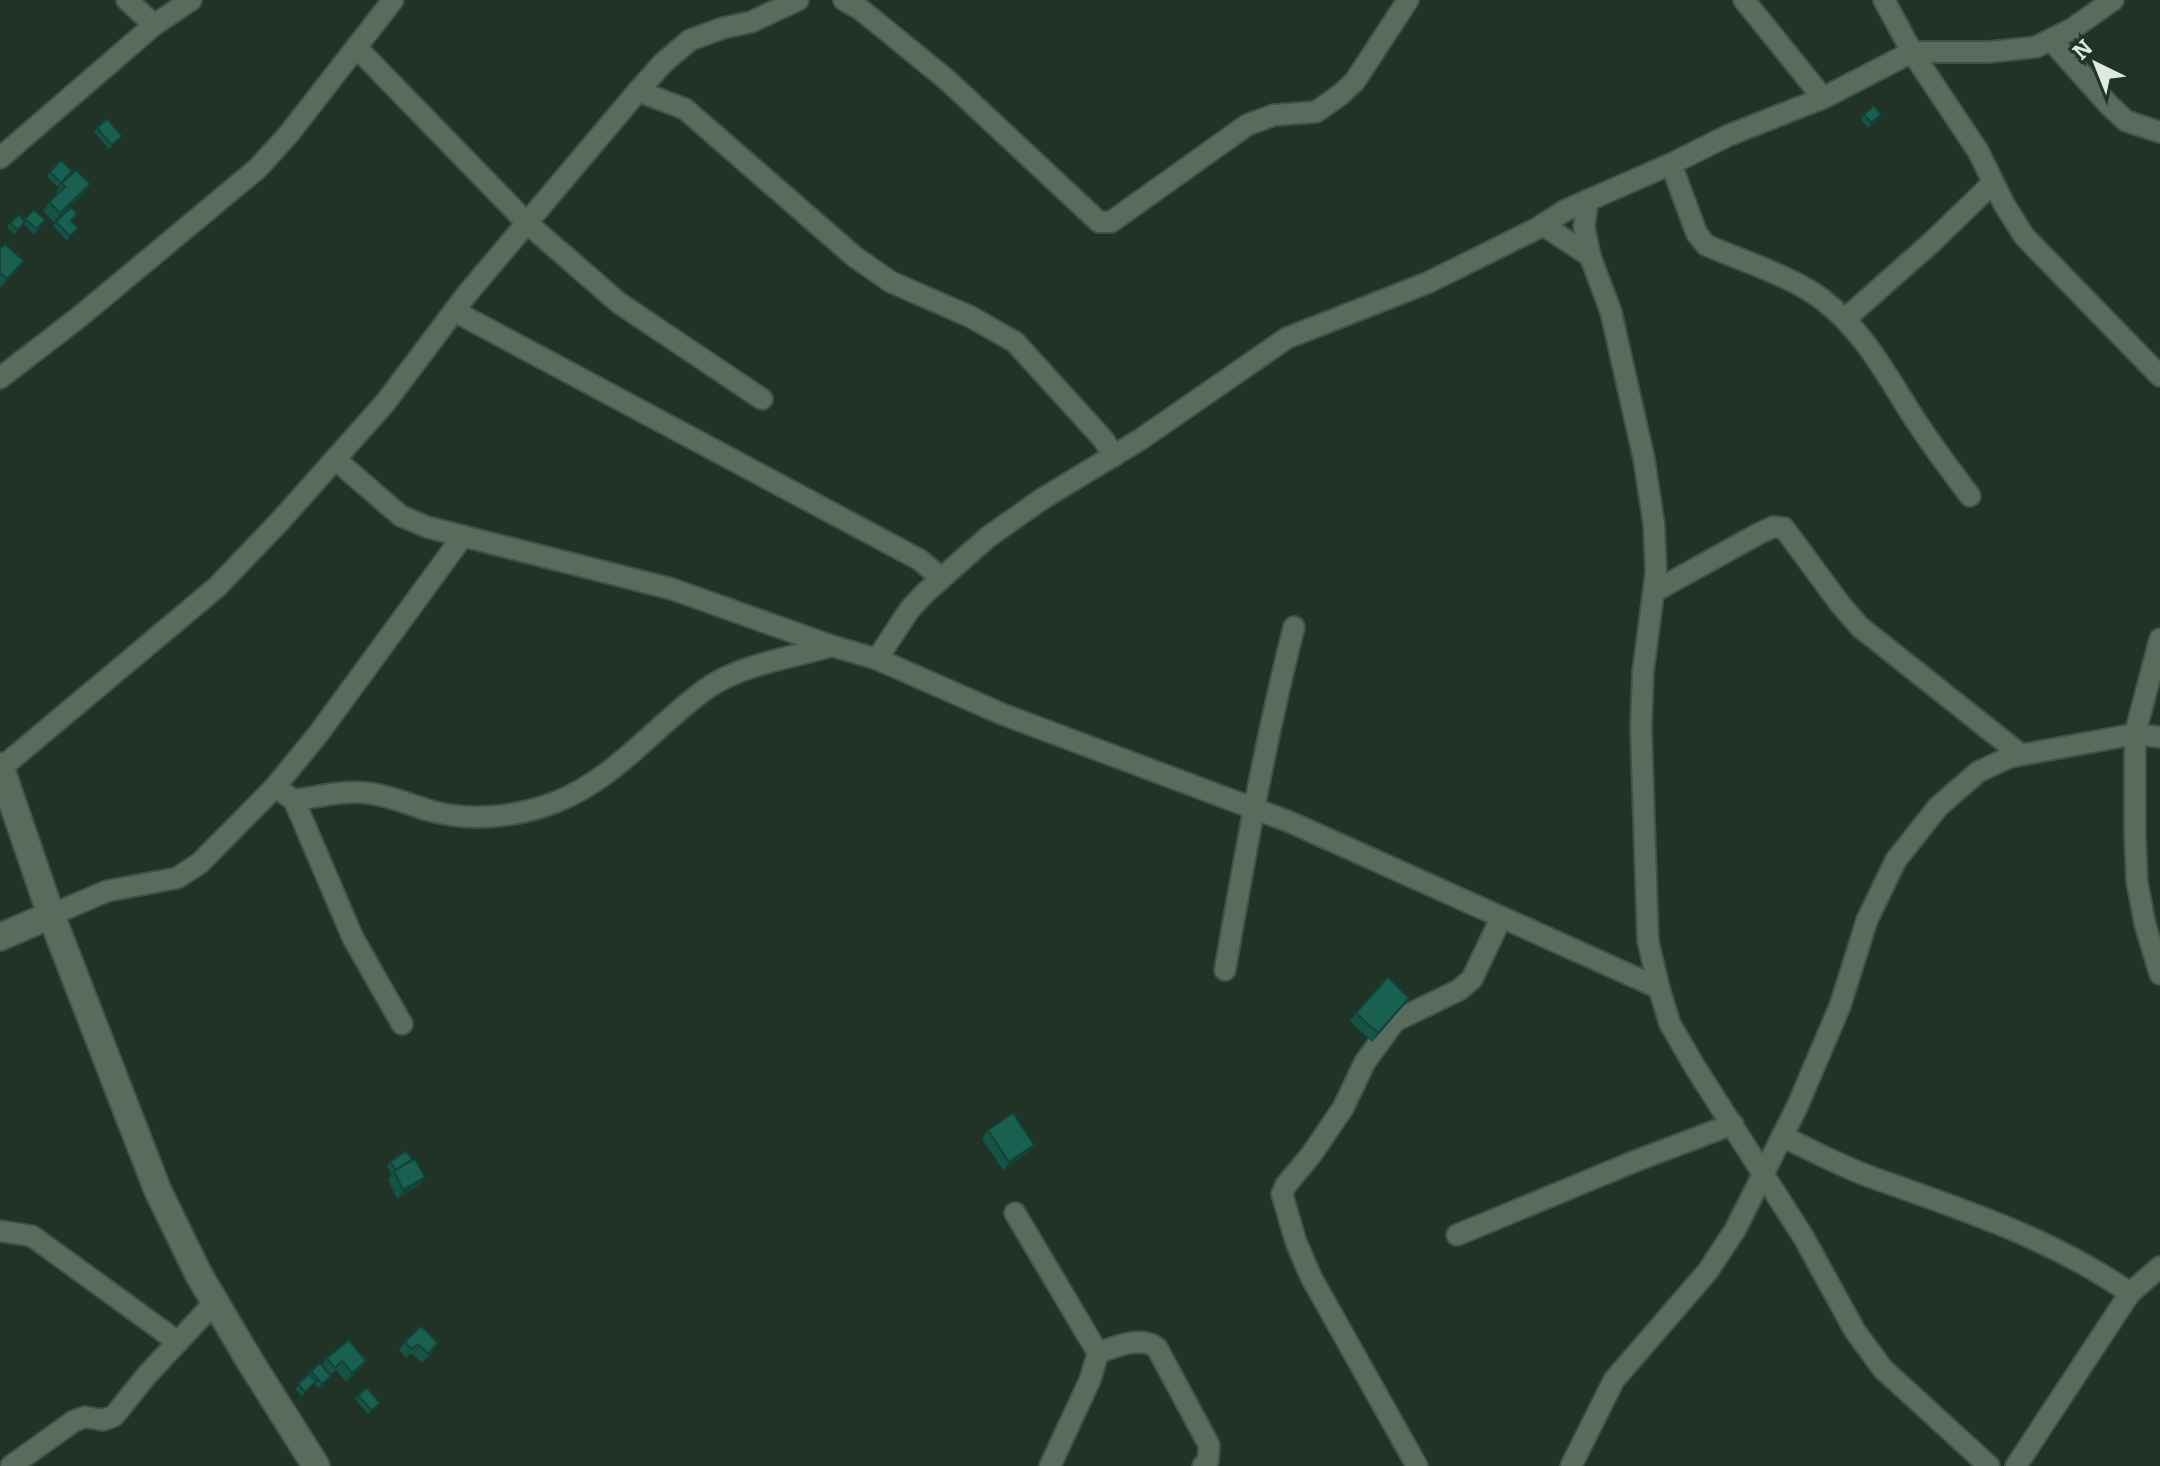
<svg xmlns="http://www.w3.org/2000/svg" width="2160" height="1466" font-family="Bitter,serif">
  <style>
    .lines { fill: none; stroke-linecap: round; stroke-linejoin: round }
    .minor-casing { stroke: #405146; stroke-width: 24 }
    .tertiary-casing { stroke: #405146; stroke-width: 30 }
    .minor { stroke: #576c5d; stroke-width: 20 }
    .tertiary { stroke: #576c5d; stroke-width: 26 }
    .wall { fill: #165345 }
    .shaded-wall { fill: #124338 }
    .building { fill: #1a6050; stroke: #124338; stroke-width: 2 }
  </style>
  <rect width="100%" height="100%" fill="#203326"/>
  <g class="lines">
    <defs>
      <g id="minor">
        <path d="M127 0 154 25 191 0"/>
        <path d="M844 0 860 9 946 79 1099 222H1111L1118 217 1247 125 1274 115 1316 112 1340 95 1355 81 1408 0"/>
        <path d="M1744 0 1823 98"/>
        <path d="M1884 0 1912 52 1978 151 2004 204 2024 236 2160 376"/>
        <path d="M2051 40 2108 104 2126 121 2160 132"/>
        <path d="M357 48 527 223 619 303 762 399"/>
        <path d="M638 91 663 63 690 40 723 28 751 22 798 0"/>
        <path d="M0 158 154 25"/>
        <path d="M1671 164 1697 234 1706 245C1742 261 1794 277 1823 300 1865 332 1888 378 1916 421 1933 447 1952 472 1970 496"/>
        <path d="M1588 200 1584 226 1590 256 1611 312 1644 459 1654 525 1656 572 1643 672 1641 729 1648 941 1659 988 1670 1024 1695 1067 1804 1238 1855 1331 1883 1369 1989 1466"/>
        <path d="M1543 225 1590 256"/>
        <path d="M454 311 920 560 940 577"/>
        <path d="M1845 319 1931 243 1993 183"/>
        <path d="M0 378 78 318 258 168 288 135 393 0"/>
        <path d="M336 460 401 516 427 527 672 589 832 646 877 659 1002 714 1290 822 1659 988"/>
        <path d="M1655 591 1758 534 1773 527 1784 528 1840 604 1860 627 2020 754"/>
        <path d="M2160 639 2135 734V835L2137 882 2145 924 2160 974"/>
        <path d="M877 659 910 609 925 593 988 537 1042 499 1141 439 1287 338 1427 283 1536 229 1566 210 1671 164 1727 136 1823 98 1912 52H1989L2036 47 2072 29 2113 0"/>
        <path d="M1 768 217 587 281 520 385 403 467 294 638 91 685 109 855 257 891 282 971 317 1015 342 1103 439 1114 456"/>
        <path d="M285 794 294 800 353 938 402 1024"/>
        <path d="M294 800C318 797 343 790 367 793 389 795 410 805 431 811 472 822 517 817 556 802 615 779 656 725 706 689 741 664 791 658 832 646"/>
        <path d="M51 915 107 891 177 878 200 863 275 787 319 733 463 536"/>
        <path d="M1225 970C1245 855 1265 741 1294 627"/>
        <path d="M1782 1136C1811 1150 1840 1166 1871 1177 1961 1209 2051 1238 2130 1293"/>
        <path d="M1015 1213 1098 1353C1114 1347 1142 1335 1157 1348L1209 1445 1208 1461 1203 1466"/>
        <path d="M0 1231 32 1236 178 1342"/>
        <path d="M1457 1235 1633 1162 1733 1124"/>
        <path d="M11 1466 74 1421 85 1417 103 1420 114 1416 147 1375 215 1302"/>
        <path d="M1050 1466 1090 1380 1098 1353"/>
        <path d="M1417 1466 1311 1277 1296 1242 1282 1194 1286 1185 1311 1155 1343 1108 1365 1062 1395 1021 1459 990 1472 979 1501 918"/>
        <path d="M1571 1466 1614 1380 1708 1271 1735 1230 1797 1107 1840 1006 1867 920 1896 860 1938 807 1978 772 2010 757 2135 734 2160 737"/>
        <path d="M2016 1466 2130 1293 2160 1267"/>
      </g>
      <g id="tertiary">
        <path d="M0 766 51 915 158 1191 199 1275 251 1363 316 1466"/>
        <path d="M0 937 51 915"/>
      </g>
    </defs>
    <!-- minor casing -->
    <use href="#minor" class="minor-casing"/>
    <!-- tertiary casing -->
    <use href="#tertiary" class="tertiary-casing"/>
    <!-- minor -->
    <use href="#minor" class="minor"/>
    <!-- tertiary -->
    <use href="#tertiary" class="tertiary"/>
  </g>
  <!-- wall -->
  <g class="wall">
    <path d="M1864 114H1881L1868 128 1861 119Z"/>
    <path d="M97 128 122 136 109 149 94 132Z"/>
    <path d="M72 171 58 187 47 176 50 172Z"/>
    <path d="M62 183 90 184 84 193 54 222 43 211 49 202 57 194 56 192Z"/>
    <path d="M34 210 42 225 34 234 24 224 14 234 7 227 10 223 24 221Z"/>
    <path d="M74 219 72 221 78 228 67 241 53 226 56 222Z"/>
    <path d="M0 249 18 270 0 288Z"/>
    <path d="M1403 1006 1372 1042 1350 1021 1356 1013Z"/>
    <path d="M988 1130 1034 1145 1028 1153 1003 1170 982 1139Z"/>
    <path d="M390 1162 419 1186 397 1199 388 1179 392 1174 387 1166Z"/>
    <path d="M421 1326 432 1352 422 1363 411 1353 406 1358 399 1350 405 1342Z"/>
    <path d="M327 1358 366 1361 360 1369 346 1382 336 1370 330 1375 328 1380 318 1388 314 1383 302 1396 295 1389 311 1371 322 1365Z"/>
    <path d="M358 1395 377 1407 368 1414 355 1399Z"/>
  </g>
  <!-- shaded-wall -->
  <g class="shaded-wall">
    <path d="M90 184 84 193 54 222 60 213Z"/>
    <path d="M24 261 18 270 0 288 7 279Z"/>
    <path d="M1409 998 1403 1006 1372 1042 1378 1033Z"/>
    <path d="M1034 1145 1028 1153 1003 1170 1009 1162Z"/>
    <path d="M425 1177 419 1186 397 1199 403 1190Z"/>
    <path d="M366 1361 360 1369 346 1382 352 1373Z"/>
  </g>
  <!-- building -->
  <g class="building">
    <path d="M1874 106 1881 114 1871 123 1864 114Z"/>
    <path d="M107 119 122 136 112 145 97 128Z"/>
    <path d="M61 160 72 171 61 183 50 172Z"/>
    <path d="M76 170 90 184 60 213 49 202 65 187 62 183Z"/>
    <path d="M71 207 77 214 71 221 78 228 70 236 56 222Z"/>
    <path d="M34 210 45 220 37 229 25 219Z"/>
    <path d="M19 215 25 222 17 230 10 223Z"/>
    <path d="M5 244 24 261 7 279 0 273V249Z"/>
    <path d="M1388 977 1409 998 1378 1033 1356 1013Z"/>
    <path d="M1013 1113 1034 1145 1009 1162 988 1130Z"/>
    <path d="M406 1151 412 1159 396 1170 390 1162Z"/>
    <path d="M415 1159 425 1177 403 1190 394 1171Z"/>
    <path d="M421 1326 438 1343 428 1354 418 1344 412 1349 405 1342Z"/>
    <path d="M349 1340 366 1361 352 1373 342 1361 335 1368 327 1358Z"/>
    <path d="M320 1363 331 1376 322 1384 311 1371Z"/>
    <path d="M309 1374 316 1381 305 1392 298 1384Z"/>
    <path d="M367 1388 380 1403 371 1410 358 1395Z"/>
  </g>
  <!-- north arrow -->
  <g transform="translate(2096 64) rotate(317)" stroke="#203326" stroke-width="6" paint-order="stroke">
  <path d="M0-6L14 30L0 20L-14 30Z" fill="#deeae1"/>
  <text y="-12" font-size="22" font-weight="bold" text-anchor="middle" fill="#deeae1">N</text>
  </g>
</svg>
